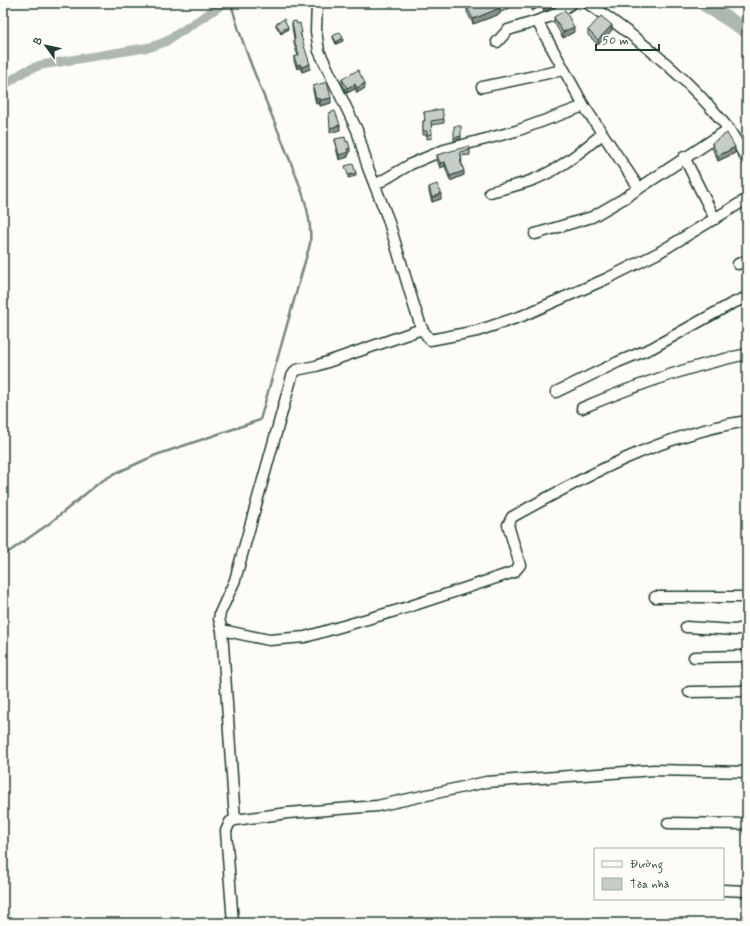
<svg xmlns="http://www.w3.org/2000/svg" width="750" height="926" font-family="Mynerve,sans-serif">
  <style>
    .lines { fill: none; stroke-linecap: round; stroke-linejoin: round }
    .stream { stroke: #75877f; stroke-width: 2.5 }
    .canal { stroke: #aeb8b1; stroke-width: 9 }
    .river { stroke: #aeb8b1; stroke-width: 15 }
    .minor-casing { stroke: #1f3d34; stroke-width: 13 }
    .minor { stroke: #fdfcf7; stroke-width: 10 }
    .wall { fill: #aab0ab; stroke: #1f3d34 }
    .shaded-wall { fill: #8b908b; stroke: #1f3d34 }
    .building { fill: #c6cdc7; stroke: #1f3d34 }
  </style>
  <rect width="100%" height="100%" fill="#fdfcf7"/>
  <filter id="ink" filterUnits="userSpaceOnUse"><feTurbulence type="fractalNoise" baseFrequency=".025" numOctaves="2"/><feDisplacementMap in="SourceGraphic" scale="8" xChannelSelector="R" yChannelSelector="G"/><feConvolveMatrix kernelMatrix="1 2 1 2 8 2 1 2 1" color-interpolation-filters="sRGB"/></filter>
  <g filter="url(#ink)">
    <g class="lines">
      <!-- stream -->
      <path class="stream" d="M3 556 50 523 100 482 114 474 156 455 260 420 310 244C313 211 297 179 285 148 266 100 244 53 231 3"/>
      <!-- canal -->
      <path class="canal" d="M3 86 25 71 41 65 151 47 165 42 225 3"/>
      <!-- river -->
      <path class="river" d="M703 3 747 31"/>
      <defs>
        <g id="minor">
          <path d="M317 3 316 31 319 51 357 130 368 168 388 219 415 309 422 329 430 340 477 331 522 316 606 279 658 253 747 199"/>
          <path d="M572 3 554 15 537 21 584 106 639 188"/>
          <path d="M587 3C639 38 689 79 728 128 735 138 741 149 747 160"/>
          <path d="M500 6 506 3"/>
          <path d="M497 42 508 30 537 21"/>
          <path d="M482 87 563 70"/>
          <path d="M684 157 715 219"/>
          <path d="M375 185 411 164 444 150 516 131 584 106"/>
          <path d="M490 192C505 188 521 185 535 179 560 169 582 151 602 134"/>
          <path d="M535 234 592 217 623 199 729 129"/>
          <path d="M738 264 747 260"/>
          <path d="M556 392 618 362 652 348 731 304 747 297"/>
          <path d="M582 408C636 385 689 366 747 354"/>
          <path d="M655 597H747"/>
          <path d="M686 627 735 630 747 627"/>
          <path d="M222 630 269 640 305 637 402 609 514 572 520 565 508 525 512 517C586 476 662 434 747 421"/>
          <path d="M694 657 747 656"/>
          <path d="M689 692 747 691"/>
          <path d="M235 820 222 630 219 619 220 613 235 580 292 376 296 370 316 366 422 329"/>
          <path d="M668 823 747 824"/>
          <path d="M723 890 747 891"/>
          <path d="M233 923 226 831 230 822 235 820 288 813 377 806 486 782 654 770 747 772"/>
        </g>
      </defs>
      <!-- minor casing -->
      <use href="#minor" class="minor-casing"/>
      <!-- minor -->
      <use href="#minor" class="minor"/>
    </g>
    <!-- wall -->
    <g class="wall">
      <path d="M529 3H560L544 12 541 6 532 11 529 4Z"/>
      <path d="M467 7 500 14 473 24 467 12Z"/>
      <path d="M554 17 574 32 563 38 554 22Z"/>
      <path d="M292 22 302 37H301L310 69 302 72 300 68 297 69 294 61V57L298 56 294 44V39L292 27Z"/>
      <path d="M276 24 288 29 281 34 276 26Z"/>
      <path d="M588 30H612L598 45 588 35Z"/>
      <path d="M333 36 343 41 336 44 333 38Z"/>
      <path d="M342 79 365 88 357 93 355 89 347 93 342 84Z"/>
      <path d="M313 86 331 103 320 106V103L316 104 313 91Z"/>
      <path d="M424 112 444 119V123L431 125 432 138 427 139V135H423V121H425Z"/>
      <path d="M335 139 350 153 348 154V157L339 160 335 144Z"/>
      <path d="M712 143 735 153 718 161 712 148Z"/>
      <path d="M470 150V155L461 156 462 164 464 175 450 181 445 166 440 168 437 160V155Z"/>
      <path d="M429 187 441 199 432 202 429 192Z"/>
    </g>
    <!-- shaded-wall -->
    <g class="shaded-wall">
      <path d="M538 3H541V6L532 11V6Z"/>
      <path d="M551 3H560L544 12V7Z"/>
      <path d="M500 8V14L473 24V19Z"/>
      <path d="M612 25V30L598 45V40Z"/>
      <path d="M288 27V29L281 34V31Z"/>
      <path d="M574 27V32L563 38V32Z"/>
      <path d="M343 38V41L336 44V42Z"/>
      <path d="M300 64V68L297 69V65Z"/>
      <path d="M310 64V69L302 72V67Z"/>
      <path d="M365 83V88L357 93V88Z"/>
      <path d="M355 84V89L347 93V88Z"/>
      <path d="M320 98V103L316 104V99Z"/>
      <path d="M331 98V103L320 106V100Z"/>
      <path d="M340 125V130L330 133V128Z"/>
      <path d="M461 136V139L454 141V138Z"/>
      <path d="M735 147V153L718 161V156Z"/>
      <path d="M350 148V153L348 154V157L339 160V155L347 149Z"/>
      <path d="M445 162V166L440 168V163Z"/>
      <path d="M464 171V175L450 181V176Z"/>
      <path d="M356 173V176L348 178V175Z"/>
      <path d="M441 194V199L432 202V197Z"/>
    </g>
    <!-- building -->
    <g class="building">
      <path d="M475 3H494L500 8 473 19 467 7Z"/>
      <path d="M531 3H538L532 6Z"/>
      <path d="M542 3H551L544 7Z"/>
      <path d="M565 10 574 27 563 32 554 17Z"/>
      <path d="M601 16 612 25 598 40 588 30Z"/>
      <path d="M284 19 288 27 281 31 276 24Z"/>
      <path d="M296 21 297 24 300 23 302 33H300L310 64 302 67 300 64 297 65 294 57 299 55 294 40 295 39 292 22Z"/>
      <path d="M340 32 343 38 336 42 333 36Z"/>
      <path d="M358 70 365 83 357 88 355 84 347 88 342 79Z"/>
      <path d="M327 82 331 98 320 100V98L316 99 313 86Z"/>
      <path d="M442 109 444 119 431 121 432 134 427 135V131H423V121H425L424 112Z"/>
      <path d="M335 111 340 125 330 128 329 113Z"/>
      <path d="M454 126H461V136L454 138Z"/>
      <path d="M727 133 735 147 718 156 712 143Z"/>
      <path d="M345 137 346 142 348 141 350 148 347 149 348 152 339 155 335 139Z"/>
      <path d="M469 146 470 150 460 152 462 160H460L464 171 450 176 445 162 440 163 437 155Z"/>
      <path d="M353 164 356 173 348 175 345 166Z"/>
      <path d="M437 184 441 194 432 197 429 187Z"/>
    </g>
  </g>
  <!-- margin -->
  <rect width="750" height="926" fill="none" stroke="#fdfcf7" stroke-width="16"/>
  <rect x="8" y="8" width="734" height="910" fill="none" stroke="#1f3d34" stroke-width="1.5" filter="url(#ink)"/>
  <!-- legend -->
  <rect x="594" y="848" width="130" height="52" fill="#fdfcf7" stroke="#a4b0a9"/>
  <rect x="602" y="861" width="20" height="6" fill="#fdfcf7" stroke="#a4b0a9"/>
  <text x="630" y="868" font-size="12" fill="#1f3d34">Đường</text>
  <rect x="602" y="878" width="20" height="12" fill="#c6cdc7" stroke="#a4b0a9"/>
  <text x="630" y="888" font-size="12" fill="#1f3d34">Tòa nhà</text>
  <!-- north arrow -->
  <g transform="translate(46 46) rotate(303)" stroke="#fdfcf7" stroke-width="3" paint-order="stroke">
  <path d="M0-3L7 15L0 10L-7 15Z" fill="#1f3d34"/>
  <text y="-6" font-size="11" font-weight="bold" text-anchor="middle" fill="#1f3d34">B</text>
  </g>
  <!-- scale -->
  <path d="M596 44v6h63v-6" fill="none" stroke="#1f3d34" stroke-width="2"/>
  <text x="602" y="44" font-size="12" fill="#1f3d34" stroke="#fdfcf7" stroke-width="3" paint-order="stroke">50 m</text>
</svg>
